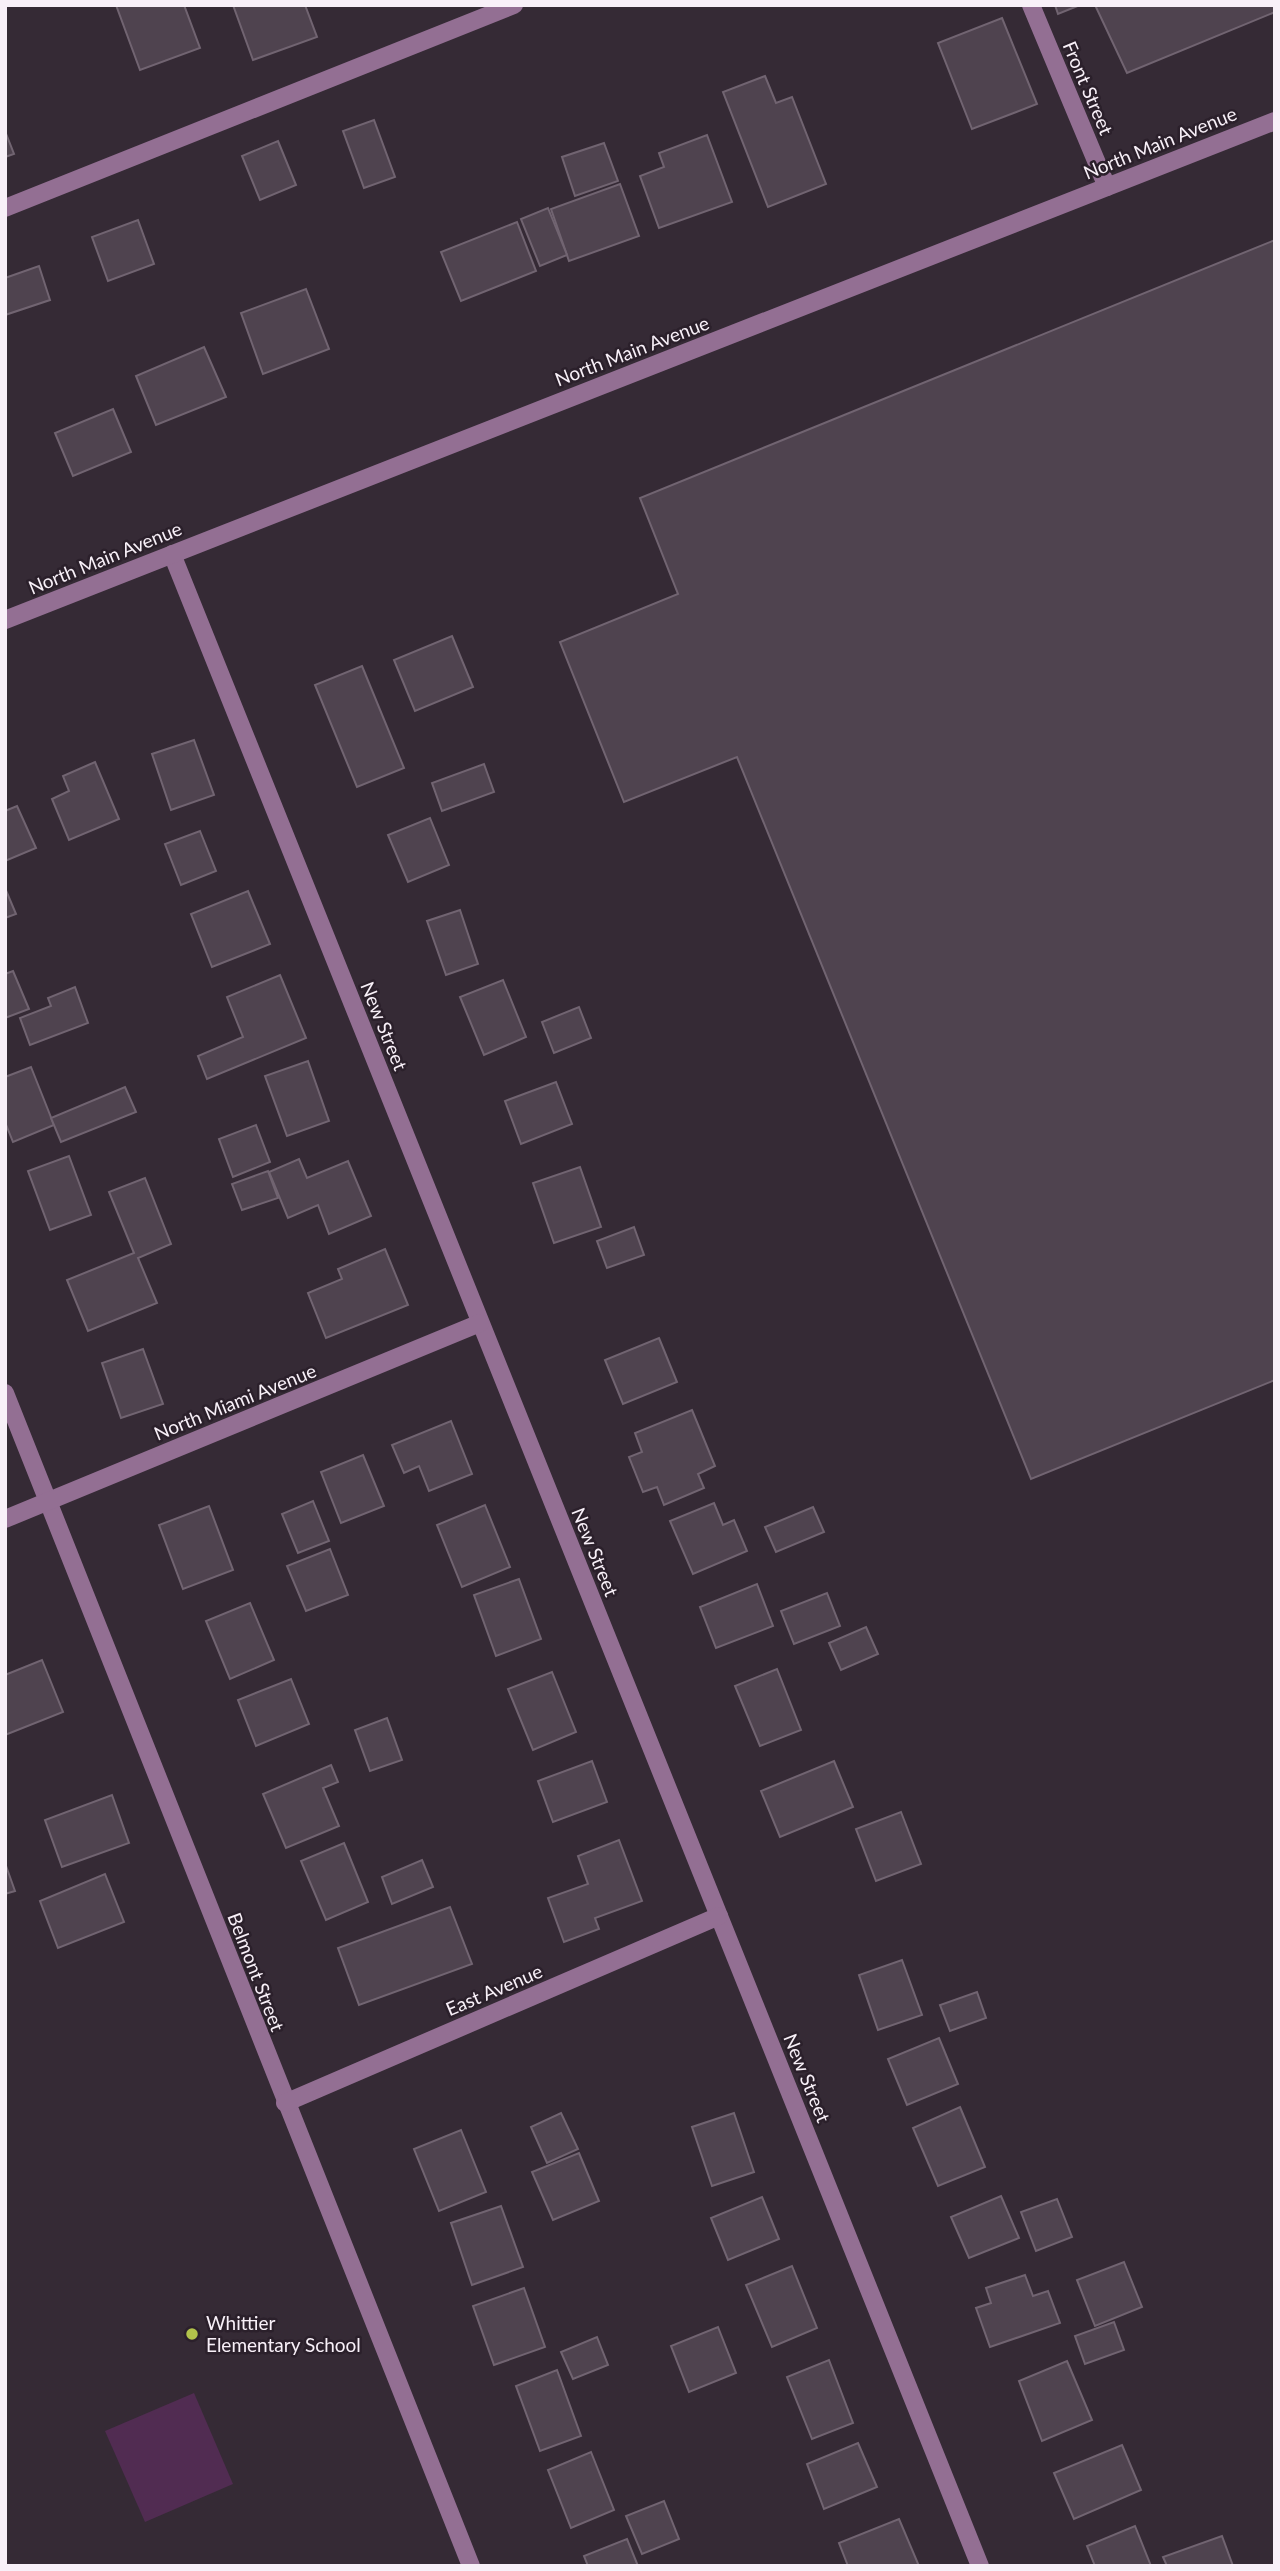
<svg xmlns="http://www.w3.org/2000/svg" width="1280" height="2571" font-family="Lato,sans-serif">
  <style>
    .green { fill: #512c52 }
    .building { fill: #4f434f; stroke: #716471; stroke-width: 2 }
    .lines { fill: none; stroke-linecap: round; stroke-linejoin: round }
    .minor { stroke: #936f93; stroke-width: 18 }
    .poi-dot { fill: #b2c34b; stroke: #2b202b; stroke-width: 2.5 }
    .labels { text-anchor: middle; stroke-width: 5; stroke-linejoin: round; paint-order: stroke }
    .street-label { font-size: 19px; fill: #f8f0f8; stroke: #2b202b }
    .poi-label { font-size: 19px; fill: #f8f0f8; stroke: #2b202b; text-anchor: start }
  </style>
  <rect width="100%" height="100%" fill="#352a35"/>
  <!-- green -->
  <path class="green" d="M194 2393 233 2484 145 2522 105 2431Z"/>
  <!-- building -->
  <g class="building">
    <path d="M116 5H184L200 48 140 70Z"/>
    <path d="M233 5H305L317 37 253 60Z"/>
    <path d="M1055 5H1080L1058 14Z"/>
    <path d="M1095 5H1275V12L1127 73Z"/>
    <path d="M1002 18 1037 104 972 129 938 43Z"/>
    <path d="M765 76 776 103 792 97 826 184 768 207 723 92Z"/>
    <path d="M374 120 395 177 364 188 343 131Z"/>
    <path d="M5 131 14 154 5 157Z"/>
    <path d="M707 135 732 202 659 228 640 176 664 167 659 153Z"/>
    <path d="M278 141 296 185 260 200 242 156Z"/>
    <path d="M604 143 618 181 575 196 562 157Z"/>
    <path d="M620 184 639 236 569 261 551 209Z"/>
    <path d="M548 208 567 255 540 266 521 219Z"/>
    <path d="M138 220 154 264 108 281 92 237Z"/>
    <path d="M517 222 536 271 461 301 441 252Z"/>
    <path d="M1275 240V1380L1031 1479 737 757 624 802 560 642 678 594 640 498Z"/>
    <path d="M39 266 50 300 5 315V278Z"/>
    <path d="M306 289 329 349 263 374 241 313Z"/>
    <path d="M204 347 226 397 156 425 136 376Z"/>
    <path d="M113 409 131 452 73 476 55 433Z"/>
    <path d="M452 636 473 687 415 711 394 660Z"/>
    <path d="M362 666 404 768 357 787 315 685Z"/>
    <path d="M194 740 214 795 171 810 152 754Z"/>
    <path d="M95 762 119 819 69 840 52 799 69 791 63 776Z"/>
    <path d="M484 764 494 792 442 811 432 783Z"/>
    <path d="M17 806 36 848 5 861V811Z"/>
    <path d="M430 818 449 865 408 882 388 835Z"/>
    <path d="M200 831 216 871 181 885 165 844Z"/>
    <path d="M5 888 16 914 5 918Z"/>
    <path d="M248 891 270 944 212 967 191 914Z"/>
    <path d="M460 910 478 964 446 975 427 921Z"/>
    <path d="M13 971 29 1009 5 1018V974Z"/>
    <path d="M280 975 306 1038 207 1079 198 1056 243 1037 227 997Z"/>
    <path d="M503 980 526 1037 484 1055 460 997Z"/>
    <path d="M75 987 88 1023 30 1045 20 1018 51 1006 48 998Z"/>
    <path d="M579 1007 591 1038 554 1053 542 1022Z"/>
    <path d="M308 1061 329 1121 287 1136 265 1076Z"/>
    <path d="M31 1067 54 1125 13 1142 5 1122V1077Z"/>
    <path d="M556 1082 572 1124 521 1144 505 1101Z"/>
    <path d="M125 1087 136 1112 61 1142 51 1118Z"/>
    <path d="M256 1125 270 1162 233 1177 219 1139Z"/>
    <path d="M69 1156 91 1215 50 1230 28 1171Z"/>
    <path d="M299 1159 307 1178 348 1161 371 1216 329 1234 318 1205 288 1218 269 1172Z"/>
    <path d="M580 1167 601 1227 554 1243 533 1183Z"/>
    <path d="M268 1171 278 1198 242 1210 232 1184Z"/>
    <path d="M145 1178 171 1244 138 1258 157 1303 88 1331 67 1280 134 1253 109 1192Z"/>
    <path d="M634 1227 644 1255 607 1268 597 1241Z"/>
    <path d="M385 1249 408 1305 326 1338 308 1293 342 1279 338 1269Z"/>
    <path d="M659 1338 677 1382 623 1404 605 1360Z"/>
    <path d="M143 1349 163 1404 121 1418 102 1363Z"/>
    <path d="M692 1410 715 1466 698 1474 704 1488 664 1505 657 1487 643 1492 629 1457 642 1452 635 1433Z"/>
    <path d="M451 1421 472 1474 429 1491 419 1466 404 1473 392 1445Z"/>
    <path d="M363 1455 384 1506 341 1523 321 1472Z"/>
    <path d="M313 1501 329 1541 298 1553 282 1514Z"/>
    <path d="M714 1503 723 1525 734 1520 747 1551 693 1574 670 1521Z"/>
    <path d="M485 1505 510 1567 462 1587 437 1525Z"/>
    <path d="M209 1506 233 1570 183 1589 159 1525Z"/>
    <path d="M813 1507 824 1532 776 1552 765 1527Z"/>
    <path d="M330 1549 348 1595 306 1611 287 1566Z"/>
    <path d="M519 1579 541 1639 496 1656 474 1595Z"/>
    <path d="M757 1584 773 1626 716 1648 700 1607Z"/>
    <path d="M827 1593 840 1626 794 1644 781 1611Z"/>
    <path d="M250 1603 274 1660 230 1679 206 1621Z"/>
    <path d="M866 1627 878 1654 841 1670 829 1643Z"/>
    <path d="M42 1660 63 1712 5 1735V1675Z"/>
    <path d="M777 1669 801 1730 760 1746 735 1686Z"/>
    <path d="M552 1672 576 1732 533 1750 508 1689Z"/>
    <path d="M291 1679 309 1724 256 1746 238 1700Z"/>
    <path d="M387 1718 402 1760 370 1771 355 1730Z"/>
    <path d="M592 1761 607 1802 553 1822 538 1781Z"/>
    <path d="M834 1761 853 1807 780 1837 761 1791Z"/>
    <path d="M331 1765 338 1782 323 1788 339 1826 286 1848 263 1794Z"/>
    <path d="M112 1795 129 1843 62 1867 45 1820Z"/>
    <path d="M901 1812 921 1864 876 1881 856 1829Z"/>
    <path d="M619 1840 642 1901 595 1918 599 1929 564 1942 548 1898 588 1884 578 1856Z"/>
    <path d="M344 1843 368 1902 326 1920 301 1861Z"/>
    <path d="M422 1860 433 1887 392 1904 382 1877Z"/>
    <path d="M5 1863 15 1891 5 1894Z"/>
    <path d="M105 1874 124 1922 58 1948 40 1901Z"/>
    <path d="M450 1907 472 1964 359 2005 338 1948Z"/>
    <path d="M902 1960 922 2015 878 2030 859 1975Z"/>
    <path d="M977 1992 986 2018 950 2031 940 2005Z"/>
    <path d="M939 2038 958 2084 907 2105 888 2059Z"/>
    <path d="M960 2107 985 2167 938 2186 913 2128Z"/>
    <path d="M561 2113 578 2149 547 2163 531 2127Z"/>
    <path d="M734 2113 754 2172 712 2186 692 2127Z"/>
    <path d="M461 2130 486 2192 439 2211 414 2149Z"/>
    <path d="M579 2153 599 2201 553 2220 532 2172Z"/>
    <path d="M1001 2196 1019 2238 969 2258 951 2217Z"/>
    <path d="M762 2197 779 2239 728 2260 711 2218Z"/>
    <path d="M1057 2199 1072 2237 1036 2251 1021 2212Z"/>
    <path d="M501 2206 523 2267 472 2285 451 2223Z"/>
    <path d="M1124 2262 1142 2307 1095 2326 1077 2280Z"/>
    <path d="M792 2266 817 2328 772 2347 746 2285Z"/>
    <path d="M1025 2275 1033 2296 1048 2291 1060 2323 990 2347 976 2308 991 2303 986 2288Z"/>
    <path d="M524 2288 545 2347 494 2365 473 2306Z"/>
    <path d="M1114 2322 1124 2350 1085 2364 1075 2336Z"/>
    <path d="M718 2327 736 2373 689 2392 671 2346Z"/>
    <path d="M597 2337 608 2365 573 2379 561 2352Z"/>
    <path d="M829 2360 853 2423 812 2439 787 2377Z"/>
    <path d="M1067 2361 1092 2420 1042 2441 1019 2381Z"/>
    <path d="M557 2370 581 2436 540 2451 516 2386Z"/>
    <path d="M858 2443 877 2487 824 2509 807 2464Z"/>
    <path d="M1122 2445 1141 2490 1074 2519 1054 2473Z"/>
    <path d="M591 2452 614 2510 571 2528 548 2470Z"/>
    <path d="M664 2501 679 2539 642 2554 626 2516Z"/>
    <path d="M899 2519 919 2566H848L839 2543Z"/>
    <path d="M1135 2526 1151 2566H1095L1087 2546Z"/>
    <path d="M1222 2536 1233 2566H1167L1163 2557Z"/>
    <path d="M627 2539 638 2566H588L584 2556Z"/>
  </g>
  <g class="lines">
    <!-- minor -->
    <g class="minor">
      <path d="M1031 5 1107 187"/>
      <path d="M5 208 514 5"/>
      <path d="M172 554 980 2566"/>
      <path d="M5 620 1275 121"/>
      <path d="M5 1393 471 2566"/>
      <path d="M5 1519 480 1323"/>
      <path d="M285 2103 719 1916"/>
    </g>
  </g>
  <!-- markers -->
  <circle class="poi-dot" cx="192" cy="2334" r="7"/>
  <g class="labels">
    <!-- street labels -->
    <g class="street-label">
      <text transform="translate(1088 88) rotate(67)" y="7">Front Street</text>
      <text transform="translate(1160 143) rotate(-22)" y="7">North Main Avenue</text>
      <text transform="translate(632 351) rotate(-21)" y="7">North Main Avenue</text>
      <text transform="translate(105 558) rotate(-22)" y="7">North Main Avenue</text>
      <text transform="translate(384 1026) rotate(68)" y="7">New Street</text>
      <text transform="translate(235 1402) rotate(-22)" y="7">North Miami Avenue</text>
      <text transform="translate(595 1552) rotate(68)" y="7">New Street</text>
      <text transform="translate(256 1972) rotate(69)" y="7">Belmont Street</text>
      <text transform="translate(494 1990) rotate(-23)" y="7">East Avenue</text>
      <text transform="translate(807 2078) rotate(68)" y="7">New Street</text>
    </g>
    <!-- poi labels -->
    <g class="poi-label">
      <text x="206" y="2330">Whittier<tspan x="206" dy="22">Elementary School</tspan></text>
    </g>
  </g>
  <!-- border -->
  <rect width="1280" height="2571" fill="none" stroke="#f8f0f8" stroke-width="14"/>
</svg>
